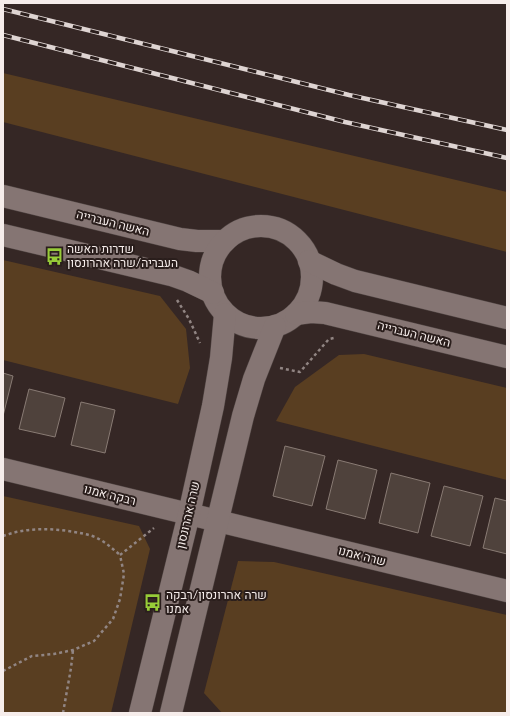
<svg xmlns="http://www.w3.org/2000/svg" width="510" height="716" font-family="Lato,Heebo,sans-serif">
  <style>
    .green { fill: #593e21 }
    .building { fill: #4f423c; stroke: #897b74 }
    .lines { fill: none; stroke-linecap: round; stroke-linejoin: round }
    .minor-casing { stroke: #504543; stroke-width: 23 }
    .path { stroke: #918583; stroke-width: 2.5; stroke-dasharray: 3 3; stroke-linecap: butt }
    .minor { stroke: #857573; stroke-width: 22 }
    .rail-casing { stroke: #ded4d2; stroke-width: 4.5 }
    .rail { stroke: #2a1e1c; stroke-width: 3; stroke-dasharray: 9; stroke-linecap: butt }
    .labels { text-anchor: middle; stroke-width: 4; stroke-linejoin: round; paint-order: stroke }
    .street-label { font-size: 12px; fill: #f6edeb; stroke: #2a1e1c }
    .poi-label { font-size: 12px; fill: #f6edeb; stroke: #2a1e1c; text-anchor: start }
  </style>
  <rect width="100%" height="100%" fill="#352725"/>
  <!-- green -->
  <g class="green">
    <path d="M3 73 507 192V252L3 122Z"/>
    <path d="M3 260 160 296 186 329 190 368 178 404 3 360Z"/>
    <path d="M364 354 507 388V480L276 421 295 387 339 355Z"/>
    <path d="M3 496 139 526 150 549 111 713H3Z"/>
    <path d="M238 561 274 562 507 615V713H222L204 693Z"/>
  </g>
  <!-- building -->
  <g class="building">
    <path d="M3 373 13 376 3 416Z"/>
    <path d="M29 389 65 398 55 437 19 429Z"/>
    <path d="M81 402 115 410 105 453 71 445Z"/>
    <path d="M285 446 325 456 312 506 273 496Z"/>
    <path d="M338 460 377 470 365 519 326 509Z"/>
    <path d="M391 473 430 483 418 533 379 523Z"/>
    <path d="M444 486 483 496 470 546 431 536Z"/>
    <path d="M495 498 507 501V554L483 548Z"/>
  </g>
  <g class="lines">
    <defs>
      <g id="minor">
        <path d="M3 196 180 239 197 241H225"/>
        <circle cx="261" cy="277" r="51"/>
        <path d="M3 235 171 275 188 281 213 293"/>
        <path d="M309 261 336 274 355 281 507 318"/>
        <path d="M296 314 311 312 325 313 507 357"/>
        <path d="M3 469 507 591"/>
        <path d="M140 713 189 514 213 406 221 358 225 314"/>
        <path d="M171 713 243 416 254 379 275 326"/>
      </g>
    </defs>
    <!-- minor casing -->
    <use href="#minor" class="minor-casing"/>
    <!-- path -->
    <g class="path">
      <path d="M177 300 189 319 200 343"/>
      <path d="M280 368 300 372 329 339 334 338"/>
      <path d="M3 536C27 527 55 528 80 533 85 534 90 535 95 537 104 541 112 548 120 555"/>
      <path d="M3 671 32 656 54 654 73 650 94 641 113 619 120 599 124 574 120 555 154 528"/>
      <path d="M63 713 71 668 73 650"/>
    </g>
    <!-- minor -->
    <use href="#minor" class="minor"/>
    <defs>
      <g id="rail">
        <path d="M3 9 349 95 507 130"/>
        <path d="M3 35 345 122 507 158"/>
      </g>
    </defs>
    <!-- rail casing -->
    <use href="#rail" class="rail-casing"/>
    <!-- rail -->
    <use href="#rail" class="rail"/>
  </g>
  <!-- icons -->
  <defs>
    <symbol id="bus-bare" viewBox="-9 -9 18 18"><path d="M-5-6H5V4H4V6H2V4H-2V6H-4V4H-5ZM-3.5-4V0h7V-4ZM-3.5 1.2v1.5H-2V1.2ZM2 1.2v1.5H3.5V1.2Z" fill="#97cc38" stroke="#2a1e1c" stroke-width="2.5" paint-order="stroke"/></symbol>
  </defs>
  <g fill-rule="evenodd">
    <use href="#bus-bare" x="42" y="244" width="25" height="25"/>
    <use href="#bus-bare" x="140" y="590" width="25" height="25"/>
  </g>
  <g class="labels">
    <!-- street labels -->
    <g class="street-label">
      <text transform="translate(113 223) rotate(14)" y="4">האשה העברייה</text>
      <text transform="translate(414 334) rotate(14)" y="4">האשה העברייה</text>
      <text transform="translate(110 495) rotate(14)" y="4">רבקה אמנו</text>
      <text transform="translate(188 515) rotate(-77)" y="4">שרה אהרונסון</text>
      <text transform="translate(362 556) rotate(14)" y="4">שרה אמנו</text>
    </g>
    <!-- poi labels -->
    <g class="poi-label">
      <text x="67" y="253">שדרות האשה<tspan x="67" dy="14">העבריה/שרה אהרונסון</tspan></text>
      <text x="166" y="599">שרה אהרונסון/רבקה<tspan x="166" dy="14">אמנו</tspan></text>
    </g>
  </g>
  <!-- border -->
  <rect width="510" height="716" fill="none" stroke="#f6edeb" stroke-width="8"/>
</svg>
